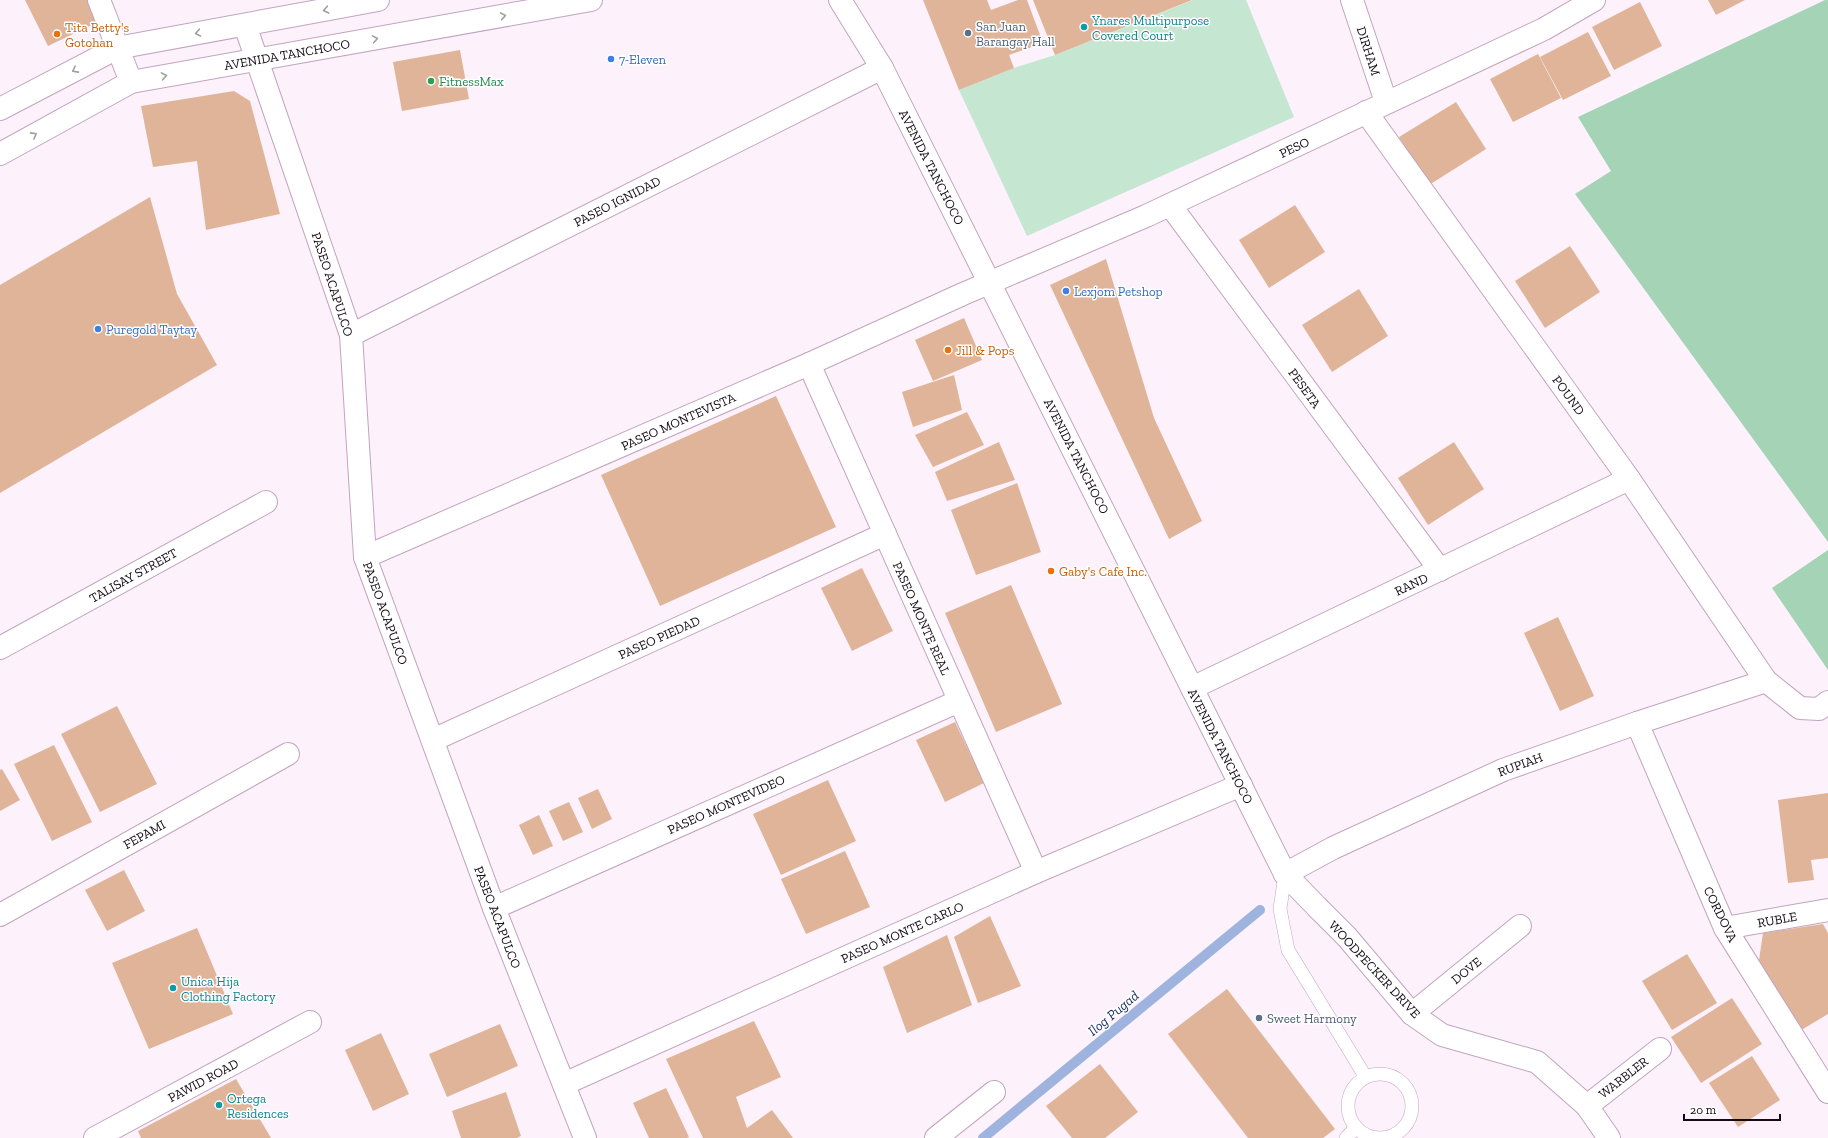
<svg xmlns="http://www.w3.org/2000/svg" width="1828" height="1138" font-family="'Zilla Slab',serif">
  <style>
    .green { fill: #c5e6d0 }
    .forest { fill: #a4d3b5 }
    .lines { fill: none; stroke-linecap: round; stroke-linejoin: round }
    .stream { stroke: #9eb4de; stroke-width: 10 }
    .building { fill: #e0b498 }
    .service-casing { stroke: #c1a4be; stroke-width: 14 }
    .minor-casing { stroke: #c1a4be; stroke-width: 24 }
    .tertiary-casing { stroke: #c1a4be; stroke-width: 24 }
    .service { stroke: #fff; stroke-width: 13 }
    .minor { stroke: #fff; stroke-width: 22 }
    .tertiary { stroke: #fff; stroke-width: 22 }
    .oneway { stroke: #a19da1 }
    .culture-dot { fill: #0f9aa8; stroke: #fff; stroke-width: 1.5 }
    .service-dot { fill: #5c6f8a; stroke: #fff; stroke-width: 1.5 }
    .food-dot { fill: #e8710a; stroke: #fff; stroke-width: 1.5 }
    .shop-dot { fill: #3f7fe0; stroke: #fff; stroke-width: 1.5 }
    .leisure-dot { fill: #2e9e5b; stroke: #fff; stroke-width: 1.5 }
    .labels { text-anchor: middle; stroke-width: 3; stroke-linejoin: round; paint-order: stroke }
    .culture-label { font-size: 13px; fill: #0d838f; stroke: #fff; text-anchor: start }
    .service-label { font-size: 13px; fill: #4e5e75; stroke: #fff; text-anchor: start }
    .food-label { font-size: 13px; fill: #c56008; stroke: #fff; text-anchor: start }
    .street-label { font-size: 13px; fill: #130a13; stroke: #fff }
    .shop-label { font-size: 13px; fill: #366cbe; stroke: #fff; text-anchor: start }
    .leisure-label { font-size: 13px; fill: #27864d; stroke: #fff; text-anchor: start }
    .water-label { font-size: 14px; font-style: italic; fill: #193265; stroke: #fff }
  </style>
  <rect width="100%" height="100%" fill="#fdf1fc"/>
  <!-- green -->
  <path class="green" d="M1193 0H1246L1294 117 1027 236 959 90 1014 68 1055 55Z"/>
  <!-- forest -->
  <g class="forest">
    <path d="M1825 0H1828V542L1575 194 1611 171 1578 117Z"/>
    <path d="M1828 550V670L1772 588Z"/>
  </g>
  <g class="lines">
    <!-- stream -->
    <path class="stream" d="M983 1138 1260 910"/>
  </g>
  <!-- building -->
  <g class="building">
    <path d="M25 0H87L98 22 48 46Z"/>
    <path d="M923 0H987L991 10 1018 0H1027L1043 43 1009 55 1014 68 959 90Z"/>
    <path d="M1033 0H1192L1055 55Z"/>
    <path d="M1708 0H1745L1716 15Z"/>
    <path d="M1640 2 1662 46 1614 70 1592 27Z"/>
    <path d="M1588 32 1611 76 1563 100 1540 57Z"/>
    <path d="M460 50 469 99 402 111 393 62Z"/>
    <path d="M1538 54 1561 98 1513 122 1490 79Z"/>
    <path d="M234 91 250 101 280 214 206 230 197 161 153 167 141 106Z"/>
    <path d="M1456 102 1486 149 1429 185 1399 137Z"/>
    <path d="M150 197 177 294 217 365 0 493V285Z"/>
    <path d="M1295 205 1325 252 1269 288 1239 240Z"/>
    <path d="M1570 246 1600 292 1545 328 1515 281Z"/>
    <path d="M1106 259 1154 418 1202 521 1169 539 1050 285Z"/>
    <path d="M1359 289 1388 336 1332 372 1302 325Z"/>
    <path d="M964 318 982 360 933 381 915 340Z"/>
    <path d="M954 375 962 410 913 427 902 392Z"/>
    <path d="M776 396 836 527 660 606 601 475Z"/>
    <path d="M967 412 984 445 933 467 915 435Z"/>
    <path d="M999 442 1015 480 947 501 935 472Z"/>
    <path d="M1454 442 1484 489 1428 525 1398 478Z"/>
    <path d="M1017 483 1041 552 976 575 951 510Z"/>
    <path d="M862 568 893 631 852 651 821 588Z"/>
    <path d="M1011 585 1062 704 996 732 945 613Z"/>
    <path d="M1558 617 1594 696 1560 711 1524 633Z"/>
    <path d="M117 706 157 784 100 812 61 734Z"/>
    <path d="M955 722 984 783 945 802 916 740Z"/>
    <path d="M54 745 92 822 52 841 14 764Z"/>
    <path d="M2 769 20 800 0 811V770Z"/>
    <path d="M828 780 856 841 781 875 753 814Z"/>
    <path d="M598 789 612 819 592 829 578 798Z"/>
    <path d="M1828 793V858L1811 860 1814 880 1788 883 1778 800Z"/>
    <path d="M569 802 583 832 563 841 549 811Z"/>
    <path d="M539 815 553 846 533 855 519 825Z"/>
    <path d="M845 851 870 907 806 934 781 879Z"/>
    <path d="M124 870 145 911 107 931 85 890Z"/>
    <path d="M990 916 1021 986 978 1003 954 937Z"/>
    <path d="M1823 924 1828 933V1014L1798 1032 1758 967 1763 933Z"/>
    <path d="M197 928 233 1014 149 1049 112 963Z"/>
    <path d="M947 935 972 1005 907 1033 883 967Z"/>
    <path d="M1687 954 1717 1003 1672 1030 1642 981Z"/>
    <path d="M1227 989 1335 1129 1323 1138H1248L1168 1034Z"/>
    <path d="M1732 998 1762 1044 1701 1083 1671 1037Z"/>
    <path d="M754 1021 781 1077 736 1097 747 1128 772 1110 793 1138H703L666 1059Z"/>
    <path d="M500 1024 518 1066 447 1097 429 1054Z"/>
    <path d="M381 1033 409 1094 373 1111 345 1050Z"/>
    <path d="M1752 1056 1780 1100 1738 1127 1709 1083Z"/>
    <path d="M1100 1064 1138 1112 1105 1138H1072L1046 1106Z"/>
    <path d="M236 1079 271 1138H141L138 1131Z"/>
    <path d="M666 1088 689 1137 687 1138H649L633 1103Z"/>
    <path d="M506 1092 521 1136 517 1138H461L452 1111Z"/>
  </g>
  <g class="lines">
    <defs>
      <g id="service">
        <path d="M1285 874 1280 909 1288 950 1365 1076"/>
        <circle cx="1380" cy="1106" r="32"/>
        <path d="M1346 1138 1355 1128"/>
      </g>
      <g id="minor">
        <path d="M1352 0 1386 102"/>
        <path d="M245 25 351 335 365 557 494 908 585 1138"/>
        <path d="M1366 112 1629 479 1766 681 1800 708 1819 709 1828 702"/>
        <path d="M1170 205 1440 570"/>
        <path d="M351 335 882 68"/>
        <path d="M809 364 1036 872"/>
        <path d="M365 557 809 364 963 294 1146 216 1544 29 1594 0"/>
        <path d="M0 648 266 502"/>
        <path d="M1192 688 1629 479"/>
        <path d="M1637 723 1725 928 1828 1092"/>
        <path d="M433 740 885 534"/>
        <path d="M1285 874 1333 848 1503 770 1637 723 1766 681"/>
        <path d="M494 908 959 701"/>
        <path d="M1318 908 1347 937 1412 1014 1442 1035 1537 1062 1587 1106 1609 1138"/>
        <path d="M0 915 288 754"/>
        <path d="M1725 928 1828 910"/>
        <path d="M1412 1014 1520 926"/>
        <path d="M564 1084 1036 872 1241 785"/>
        <path d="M1587 1106 1660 1049"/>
        <path d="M95 1138 310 1022"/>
        <path d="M936 1138 994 1092"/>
      </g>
      <g id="tertiary">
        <path d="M99 0 131 82"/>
        <path d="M840 0 882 68 1285 874 1318 908"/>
        <path d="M0 109 117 48 378 0"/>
        <path d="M0 154 131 82 591 0"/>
      </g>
    </defs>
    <!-- service casing -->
    <use href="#service" class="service-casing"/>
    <!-- minor casing -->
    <use href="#minor" class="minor-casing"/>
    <!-- tertiary casing -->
    <use href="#tertiary" class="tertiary-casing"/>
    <!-- service -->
    <use href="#service" class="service"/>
    <!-- minor -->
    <use href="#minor" class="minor"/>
    <!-- tertiary -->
    <use href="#tertiary" class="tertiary"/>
  </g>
  <!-- one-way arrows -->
  <defs><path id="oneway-chevron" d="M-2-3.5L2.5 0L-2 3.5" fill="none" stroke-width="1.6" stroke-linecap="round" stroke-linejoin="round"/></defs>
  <g class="oneway">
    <use href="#oneway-chevron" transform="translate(326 10) rotate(169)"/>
    <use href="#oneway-chevron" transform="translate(503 16) rotate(-10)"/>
    <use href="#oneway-chevron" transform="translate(198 33) rotate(170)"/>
    <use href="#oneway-chevron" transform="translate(375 39) rotate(-10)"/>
    <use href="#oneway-chevron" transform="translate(75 70) rotate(152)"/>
    <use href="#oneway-chevron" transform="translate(164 76) rotate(-10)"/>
    <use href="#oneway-chevron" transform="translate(34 135) rotate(-29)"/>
  </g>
  <!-- markers -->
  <g class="culture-dot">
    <circle cx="1084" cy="27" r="4"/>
    <circle cx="173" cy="988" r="4"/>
    <circle cx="219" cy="1105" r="4"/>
  </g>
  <g class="service-dot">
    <circle cx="968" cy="33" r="4"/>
    <circle cx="1259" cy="1018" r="4"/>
  </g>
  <g class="food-dot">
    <circle cx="57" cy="34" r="4"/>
    <circle cx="948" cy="350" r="4"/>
    <circle cx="1051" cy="571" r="4"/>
  </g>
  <g class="shop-dot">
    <circle cx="611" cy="59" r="4"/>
    <circle cx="1066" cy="291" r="4"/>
    <circle cx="98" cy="329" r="4"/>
  </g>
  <circle class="leisure-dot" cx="431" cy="81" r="4"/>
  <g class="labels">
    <!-- culture labels -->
    <g class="culture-label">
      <text x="1092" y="25">Ynares Multipurpose<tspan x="1092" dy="15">Covered Court</tspan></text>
      <text x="181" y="986">Unica Hija<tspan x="181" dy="15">Clothing Factory</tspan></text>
      <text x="227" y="1103">Ortega<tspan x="227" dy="15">Residences</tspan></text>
    </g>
    <!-- service labels -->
    <g class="service-label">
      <text x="976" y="31">San Juan<tspan x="976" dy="15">Barangay Hall</tspan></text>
      <text x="1267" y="1023">Sweet Harmony</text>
    </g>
    <!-- food labels -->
    <g class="food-label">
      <text x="65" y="32">Tita Betty's<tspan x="65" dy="15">Gotohan</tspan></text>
      <text x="956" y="355">Jill &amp; Pops</text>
      <text x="1059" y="576">Gaby's Cafe Inc.</text>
    </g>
    <!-- street labels -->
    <g class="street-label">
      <text transform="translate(1369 51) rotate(72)" y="5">DIRHAM</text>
      <text transform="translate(287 54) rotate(-10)" y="5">AVENIDA TANCHOCO</text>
      <text transform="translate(1294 147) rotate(-25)" y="5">PESO</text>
      <text transform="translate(932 167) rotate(63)" y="5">AVENIDA TANCHOCO</text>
      <text transform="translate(617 201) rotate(-27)" y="5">PASEO IGNIDAD</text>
      <text transform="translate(333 284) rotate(72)" y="5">PASEO ACAPULCO</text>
      <text transform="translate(1305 388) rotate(54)" y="5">PESETA</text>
      <text transform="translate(1569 395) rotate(54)" y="5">POUND</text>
      <text transform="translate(678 421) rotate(-24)" y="5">PASEO MONTEVISTA</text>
      <text transform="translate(1077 456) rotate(63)" y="5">AVENIDA TANCHOCO</text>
      <text transform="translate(133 575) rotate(-29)" y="5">TALISAY STREET</text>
      <text transform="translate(1411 584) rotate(-25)" y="5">RAND</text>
      <text transform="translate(386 613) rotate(70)" y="5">PASEO ACAPULCO</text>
      <text transform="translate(922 618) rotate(66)" y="5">PASEO MONTE REAL</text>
      <text transform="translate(659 637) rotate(-24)" y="5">PASEO PIEDAD</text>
      <text transform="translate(1221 746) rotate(63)" y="5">AVENIDA TANCHOCO</text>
      <text transform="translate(1520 764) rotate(-20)" y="5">RUPIAH</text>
      <text transform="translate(726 804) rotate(-24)" y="5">PASEO MONTEVIDEO</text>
      <text transform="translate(144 834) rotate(-29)" y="5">FEPAMI</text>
      <text transform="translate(1721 914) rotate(64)" y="5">CORDOVA</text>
      <text transform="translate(498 917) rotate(69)" y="5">PASEO ACAPULCO</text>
      <text transform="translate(1777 919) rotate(-10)" y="5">RUBLE</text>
      <text transform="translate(902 932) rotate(-24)" y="5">PASEO MONTE CARLO</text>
      <text transform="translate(1375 969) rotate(47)" y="5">WOODPECKER DRIVE</text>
      <text transform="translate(1466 970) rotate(-39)" y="5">DOVE</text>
      <text transform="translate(1623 1077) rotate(-38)" y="5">WARBLER</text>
      <text transform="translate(203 1080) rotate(-28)" y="5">PAWID ROAD</text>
    </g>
    <!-- shop labels -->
    <g class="shop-label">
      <text x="619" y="64">7-Eleven</text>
      <text x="1074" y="296">Lexjom Petshop</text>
      <text x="106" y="334">Puregold Taytay</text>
    </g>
    <!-- leisure labels -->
    <g class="leisure-label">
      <text x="439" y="86">FitnessMax</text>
    </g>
    <!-- water labels -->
    <g class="water-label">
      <text transform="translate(1113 1013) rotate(-40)" y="5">Ilog Pugad</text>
    </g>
  </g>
  <!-- scale -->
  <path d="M1684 1114v6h96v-6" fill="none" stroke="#130a13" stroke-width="2"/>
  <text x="1690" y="1114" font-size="12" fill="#130a13" stroke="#ffffff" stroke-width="3" paint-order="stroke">20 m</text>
</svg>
